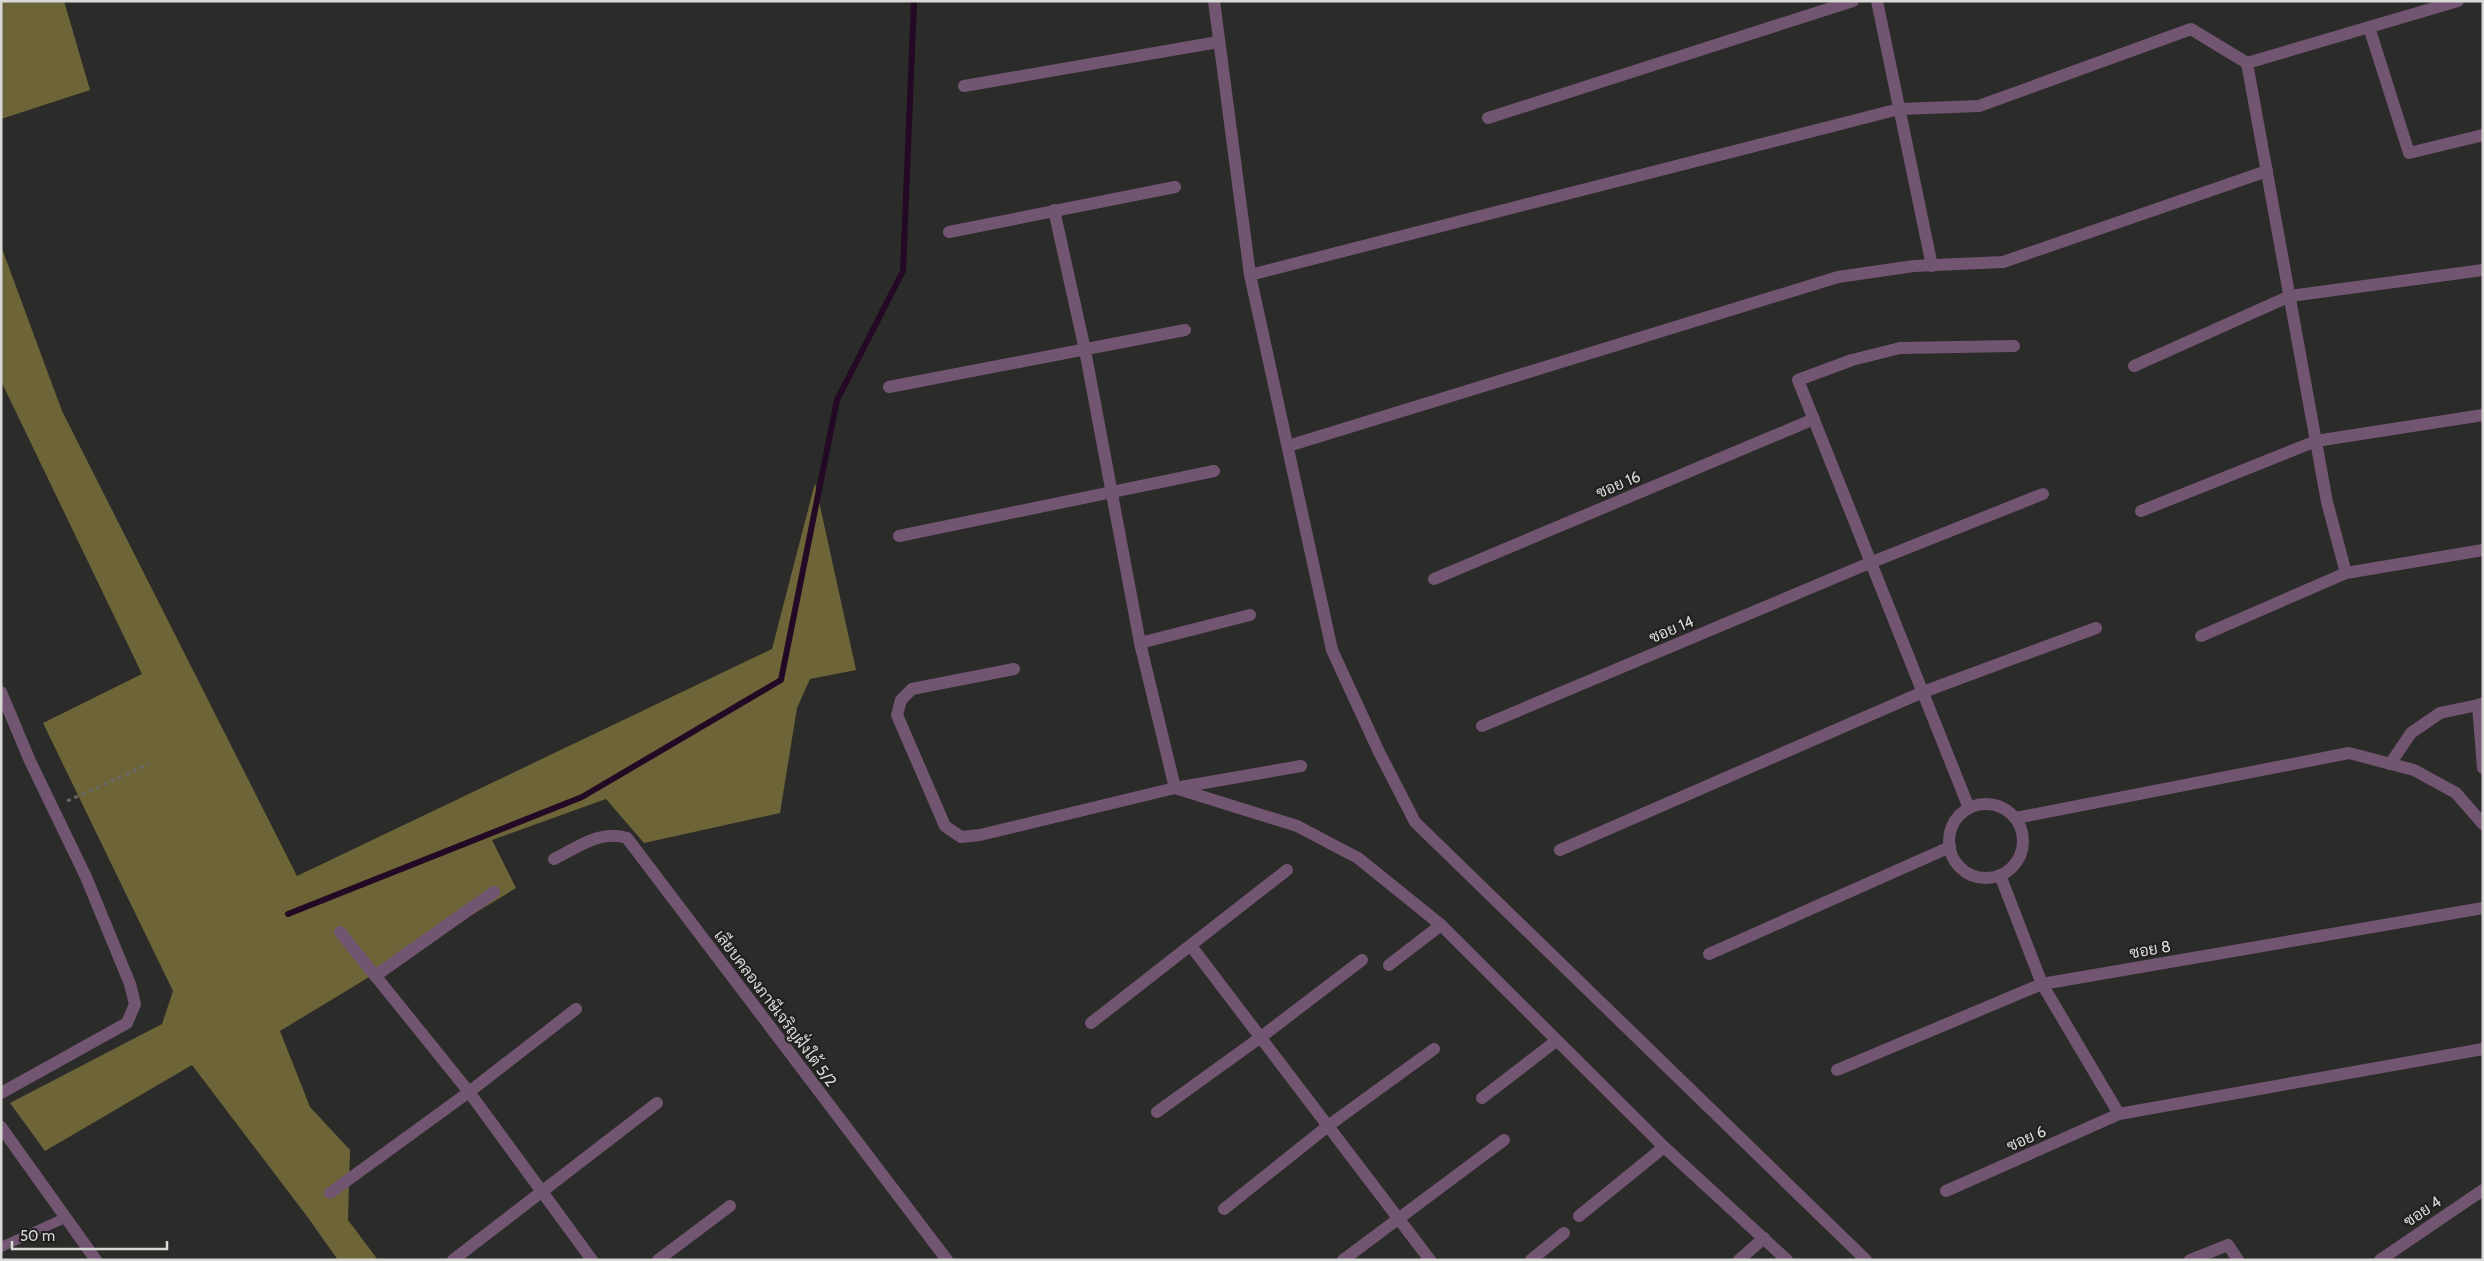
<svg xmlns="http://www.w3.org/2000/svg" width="2484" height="1261" font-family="Cabin,Sarabun,sans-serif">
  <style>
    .forest { fill: #6d6538 }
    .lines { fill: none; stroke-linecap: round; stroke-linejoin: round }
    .stream { stroke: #240925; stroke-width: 6 }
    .path { stroke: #696968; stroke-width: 3; stroke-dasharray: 4 4; stroke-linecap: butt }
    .lane { stroke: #715571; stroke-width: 10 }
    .street { stroke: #715571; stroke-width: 12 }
    .labels { text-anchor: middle; stroke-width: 4.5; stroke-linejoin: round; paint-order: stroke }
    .street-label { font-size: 16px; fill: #d9d9d8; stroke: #22211f }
  </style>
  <rect width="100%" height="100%" fill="#2b2b29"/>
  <!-- forest -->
  <g class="forest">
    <path d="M1 1H64L90 90 1 119Z"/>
    <path d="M1 246 62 411 297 876 772 649 815 483 856 670 810 679 797 708 780 813 644 843 606 799 492 840 516 888 280 1031 310 1107 350 1150 348 1220 378 1260H338L309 1219 192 1065 45 1151 10 1103 162 1024 173 991 43 723 142 674 1 381Z"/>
  </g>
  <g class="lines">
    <!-- stream -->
    <path class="stream" d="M288 914 582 797 781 680 837 400 903 271 914 1"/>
    <!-- path -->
    <path class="path" d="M67 801 149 764"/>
    <!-- lane -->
    <path class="lane" d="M1 1247 65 1218"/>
    <!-- street -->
    <g class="street">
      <path d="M1214 1 1250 275 1332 650 1379 752 1415 822 1866 1260"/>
      <path d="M1877 1 1932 266"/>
      <path d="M2369 27 2409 153 2483 135"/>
      <path d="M2247 63 2458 1"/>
      <path d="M964 86 1218 42"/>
      <path d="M1488 118 1853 1"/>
      <path d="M1054 210 1085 350 1140 643 1175 788 1297 826 1358 858 1441 925 1664 1147 1787 1260"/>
      <path d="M949 232 1175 187"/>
      <path d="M1250 275 1899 109 1979 106 2191 29 2247 63 2327 502 2346 573"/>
      <path d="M2134 366 2290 296 2483 270"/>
      <path d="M889 387 1185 330"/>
      <path d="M1288 446 1838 277 1914 266 2003 262 2267 171"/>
      <path d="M2141 511 2316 441 2483 415"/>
      <path d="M899 536 1214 471"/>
      <path d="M1434 579 1814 419"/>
      <path d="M2201 636 2346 573 2483 550"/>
      <path d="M1140 643 1250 615"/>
      <path d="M1014 669 912 689 901 700 897 715 945 826 961 837 980 835 1175 788 1301 766"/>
      <path d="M1 692 30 761 86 877 130 984 135 1004 127 1023 1 1093"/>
      <path d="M2483 703 2478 705 2483 768"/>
      <path d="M1482 726 1872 562 2043 494"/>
      <path d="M2390 764 2411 733 2440 713 2478 705"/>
      <circle cx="1986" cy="841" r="37"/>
      <path d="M1969 808 1798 380 1852 360 1900 348 2014 346"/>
      <path d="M2016 818 2349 753 2414 770 2456 793 2483 824"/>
      <path d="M1560 850 1923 692 2096 628"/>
      <path d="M554 859C577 848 601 829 627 838L947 1260"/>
      <path d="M2000 875 2042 984 2119 1114"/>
      <path d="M340 932 469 1092 592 1260"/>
      <path d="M1191 946 1430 1260"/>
      <path d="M1709 954 1950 847"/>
      <path d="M1389 965 1441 925"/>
      <path d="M375 976 494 892"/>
      <path d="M1091 1023 1287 870"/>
      <path d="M1837 1070 2042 984 2483 908"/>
      <path d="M1482 1098 1556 1041"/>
      <path d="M1157 1112 1261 1037 1362 960"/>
      <path d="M1 1127 96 1260"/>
      <path d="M1946 1191 2119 1114 2483 1049"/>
      <path d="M330 1193 469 1092 576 1009"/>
      <path d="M1224 1209 1328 1126 1434 1049"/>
      <path d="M1579 1216 1664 1147"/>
      <path d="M453 1260 657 1103"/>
      <path d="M658 1260 730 1206"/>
      <path d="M1343 1260 1504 1140"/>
      <path d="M1531 1260 1564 1233"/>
      <path d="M1739 1260 1764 1238"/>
      <path d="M2190 1260 2228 1245 2238 1260"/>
      <path d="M2380 1260 2483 1190"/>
    </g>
  </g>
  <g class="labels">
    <!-- street labels -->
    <g class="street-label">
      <text transform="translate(1618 484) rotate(-23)" y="6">ซอย 16</text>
      <text transform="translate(1671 629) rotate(-23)" y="6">ซอย 14</text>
      <text transform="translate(2150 949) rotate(-10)" y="6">ซอย 8</text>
      <text transform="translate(776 1008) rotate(53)" y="6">เลียบคลองภาษีเจริญฝั่งใต้ 5/2</text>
      <text transform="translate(2026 1138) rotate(-24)" y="6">ซอย 6</text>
      <text transform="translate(2422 1211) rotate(-34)" y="6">ซอย 4</text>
    </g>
  </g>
  <!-- border -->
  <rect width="2484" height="1261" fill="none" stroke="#d9d9d8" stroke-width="5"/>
  <!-- scale -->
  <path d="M12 1241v8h155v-8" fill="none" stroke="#d9d9d8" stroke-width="2.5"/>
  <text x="20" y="1241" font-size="15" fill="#d9d9d8" stroke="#22211f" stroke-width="4" paint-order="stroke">50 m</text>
</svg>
